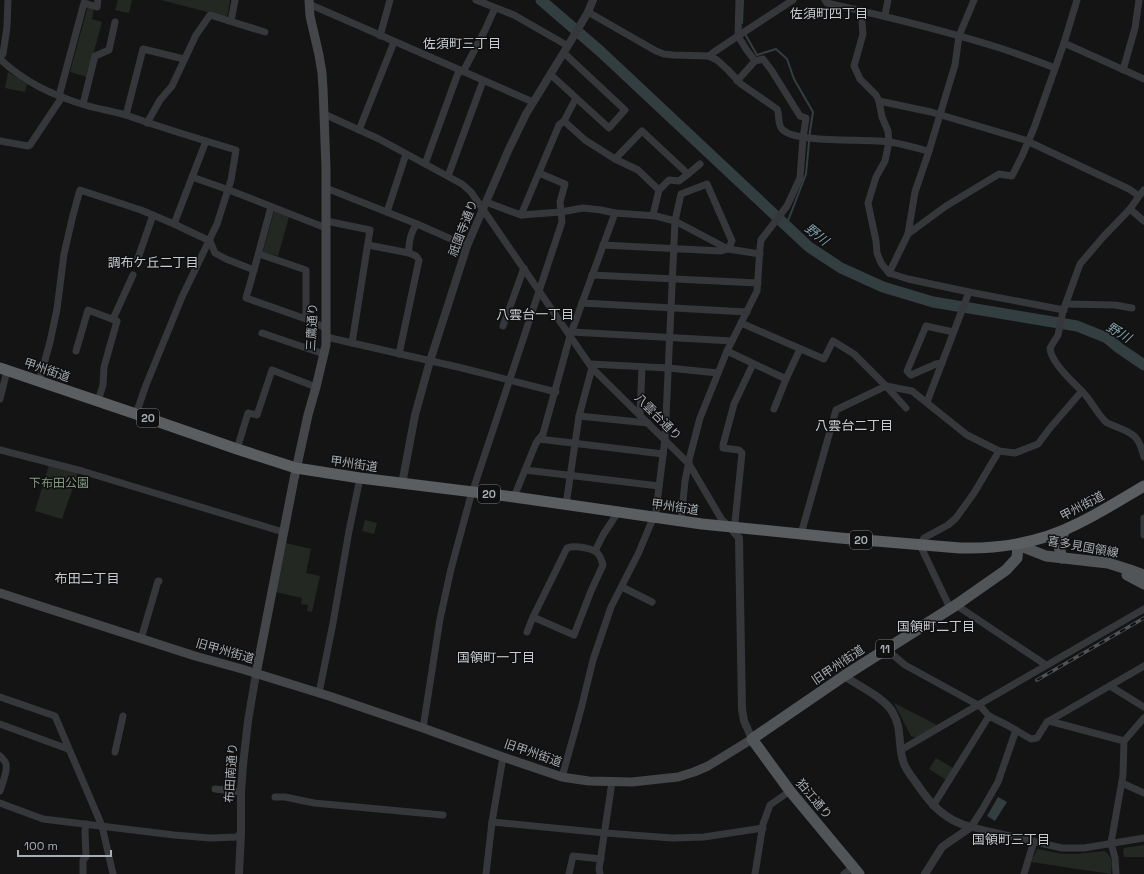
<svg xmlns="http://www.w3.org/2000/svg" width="1144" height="874" font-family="'Space Grotesk','Noto Sans JP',sans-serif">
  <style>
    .green { fill: #232922 }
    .water { fill: #333e40 }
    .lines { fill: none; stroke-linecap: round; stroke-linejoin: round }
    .stream { stroke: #333e40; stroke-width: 2 }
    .river { stroke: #333e40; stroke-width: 11 }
    .minor { stroke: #35373a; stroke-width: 7 }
    .tertiary { stroke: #35373a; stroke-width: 8 }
    .secondary { stroke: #444649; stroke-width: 9 }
    .primary { stroke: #525558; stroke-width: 11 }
    .trunk { stroke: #5a5e61; stroke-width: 11 }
    .rail-casing { stroke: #505356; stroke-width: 3.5 }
    .rail { stroke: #0f0f10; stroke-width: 2; stroke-dasharray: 6; stroke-linecap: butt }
    .labels { text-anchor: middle; stroke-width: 3; stroke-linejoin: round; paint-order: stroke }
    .shield { fill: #0f0f10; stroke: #797e83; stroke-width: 1 }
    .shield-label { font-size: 11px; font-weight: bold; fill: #a7aeb4 }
    .street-label { font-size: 12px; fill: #a7aeb4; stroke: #0f0f10 }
    .park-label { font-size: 12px; fill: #859c81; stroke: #0f0f10 }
    .neighbourhood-label { font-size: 13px; fill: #c8ccd0; stroke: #0f0f10 }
    .water-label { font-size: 13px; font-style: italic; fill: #82a1ab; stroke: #0f0f10 }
  </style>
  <rect width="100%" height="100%" fill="#141415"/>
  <!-- green -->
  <g class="green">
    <path d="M118 0H132L129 13 115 10Z"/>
    <path d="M161 0H230L227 17Z"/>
    <path d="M88 6 94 8 92 19 102 22 87 77 70 72Z"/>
    <path d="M8 72 27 84 25 92 5 88Z"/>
    <path d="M274 211 289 217 278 256 263 252Z"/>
    <path d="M49 465 78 473 62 519 35 511Z"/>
    <path d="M365 520 377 523 374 534 362 531Z"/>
    <path d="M286 543 311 549 306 573 320 576 312 612 307 611 308 605 301 604 302 598 276 592Z"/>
    <path d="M894 703 937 725 917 738 911 736Z"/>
    <path d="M936 758 953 768 946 780 929 769Z"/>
    <path d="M1144 845V857H1124L1123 851 1124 848Z"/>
    <path d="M1037 849 1063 854H1077L1105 851C1113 858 1112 864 1111 874L1031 862Z"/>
  </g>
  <!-- water -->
  <path class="water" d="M998 797 1007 802 995 821 987 816Z"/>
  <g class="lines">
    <!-- stream -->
    <g class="stream">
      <path d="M742 23 743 0"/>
      <path d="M745 34 757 55 776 49 787 59 794 79 813 112 810 131 806 174 786 226"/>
    </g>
    <!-- river -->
    <path class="river" d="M541 0 600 51 809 247 841 268 883 287 933 302 1077 326 1107 338 1119 348 1144 365"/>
    <!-- minor -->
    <g class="minor">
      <path d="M476 0 514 15 568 46"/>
      <path d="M739 0 738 36 746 49 755 61"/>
      <path d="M825 0 827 3C885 16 943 30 1000 48 1018 54 1037 61 1055 68"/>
      <path d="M309 4 533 102"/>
      <path d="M861 10 863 34 854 66 860 79 876 95 879 101 882 117 888 131 889 142 885 161 876 177 868 203 876 241 877 253 881 263 889 273 908 279 969 292 1064 310"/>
      <path d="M588 12 656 51 664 54 673 55 709 56 717 60 728 70 741 84 777 109C780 115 777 124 782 129 794 144 869 138 890 142 903 144 916 148 929 151"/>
      <path d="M885 15 888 0"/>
      <path d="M231 21 235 0"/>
      <path d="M380 36 390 0"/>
      <path d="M1064 43 1144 79"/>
      <path d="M709 56 714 52 738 36 793 0"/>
      <path d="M0 57 3 54 7 27 8 0"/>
      <path d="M0 59C23 81 54 96 85 105 98 109 112 111 126 115 162 128 199 139 236 150L231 180 217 224 182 297 146 385 136 414"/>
      <path d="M1123 70 1135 28 1139 0"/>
      <path d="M550 74 609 128 625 110 564 53"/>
      <path d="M59 96 84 3 97 7 98 0"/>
      <path d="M879 101 931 112 1025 140 1129 189 1139 196"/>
      <path d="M83 104 95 56 109 50 115 22"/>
      <path d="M324 114 379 139 462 184 471 192 592 368 689 464 722 520 730 527 735 522 742 453 739 450 723 448V445L734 404 753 364"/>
      <path d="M126 115 143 49 184 59"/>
      <path d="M564 121 585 140 615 159 638 170 659 190 653 215"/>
      <path d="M147 123 160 100 172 86 196 35 210 15 265 32"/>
      <path d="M359 130 394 42"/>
      <path d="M0 141 28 146 30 145 62 97"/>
      <path d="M615 159 642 131 688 174 700 164"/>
      <path d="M425 164 458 73 464 70 485 30 495 8"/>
      <path d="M448 176 483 81"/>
      <path d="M192 177 229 190 326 228"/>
      <path d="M326 188 417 224"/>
      <path d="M659 190 669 180 679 181 688 174"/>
      <path d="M1144 190 1139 196 1130 209 1104 236 1080 264 1063 311 1058 335 1050 348C1051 364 1076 384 1087 397 1092 403 1099 416 1106 422 1108 424 1113 425 1117 427 1135 434 1139 437 1144 457"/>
      <path d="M486 202 521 215 561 212 583 208 601 210 615 213"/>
      <path d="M1130 209 1144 221"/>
      <path d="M387 212 406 154"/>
      <path d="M521 215 559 125 564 121 576 98"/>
      <path d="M326 221 370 230 352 343"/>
      <path d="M174 224 210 241 215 253 226 259 254 270"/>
      <path d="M908 234 946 206 999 174 1012 176 1022 156 1034 128 1064 43 1077 0"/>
      <path d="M368 245 409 253 416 256 419 260 399 354"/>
      <path d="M409 253C408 244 411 231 417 224L467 246"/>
      <path d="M259 254 306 270V319L246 298 254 270 271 207"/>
      <path d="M137 261 153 215"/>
      <path d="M889 273 908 234 915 192 929 151 955 65 959 36 974 0"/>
      <path d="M592 275 758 283"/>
      <path d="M582 303 747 312"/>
      <path d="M1066 304 1115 305 1132 308"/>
      <path d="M113 319 133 275"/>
      <path d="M306 319 326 328"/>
      <path d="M741 323 824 359 833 341 854 354 886 386 912 391 967 435 999 451 1015 453 1038 444 1050 428 1082 391"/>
      <path d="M503 326 524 268"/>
      <path d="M572 332 732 341"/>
      <path d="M262 333 324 354"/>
      <path d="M326 337 462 368 556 392"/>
      <path d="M76 351 88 310 117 321 104 367 103 385 98 401"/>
      <path d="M727 351 786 379"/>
      <path d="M942 363 936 364 911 375 907 371 926 326 953 332"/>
      <path d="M590 364 668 368 718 373"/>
      <path d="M39 382 50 342 57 309 64 254 73 215 80 190 141 210 174 224 206 141"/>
      <path d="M0 399 7 371"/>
      <path d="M927 402 969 292"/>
      <path d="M774 409 786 379 800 349"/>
      <path d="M640 415 642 367"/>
      <path d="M579 416 648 423"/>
      <path d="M539 439 663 454"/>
      <path d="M237 449 248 413 257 415 272 370 316 387"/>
      <path d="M0 450 82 471 283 532"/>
      <path d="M525 470 659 486"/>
      <path d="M514 497 536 443 543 434 570 336 615 213 656 216 675 221 728 249 760 254"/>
      <path d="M566 505 579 416 592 368"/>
      <path d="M1144 518V535"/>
      <path d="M681 521 685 481 690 456 700 418 727 351 757 291 760 248 761 240 787 206 800 178 803 138 806 118 800 116 772 71 763 59 755 61 737 81"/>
      <path d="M801 534 836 410 886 386 906 408"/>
      <path d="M595 551 603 535 618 512"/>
      <path d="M622 587 652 602"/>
      <path d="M956 605 1046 665"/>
      <path d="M950 608 920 545 924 538 948 525 956 518 974 493 999 451"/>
      <path d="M527 632 533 617 574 635 591 591 603 565C602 562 601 558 599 555 595 548 575 545 567 548L533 617"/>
      <path d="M141 639 158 581H159"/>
      <path d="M886 649 905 665 978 705 981 707 989 716 1007 725 1031 739 1037 738 1047 722 1049 721 1124 741 1123 775 1111 843 1115 858 1116 874"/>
      <path d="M1110 686 1144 707"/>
      <path d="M319 693 333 623 349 531 360 478"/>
      <path d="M0 697 55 716 102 826 113 874"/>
      <path d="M1049 721 1144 666"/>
      <path d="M0 724 68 749"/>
      <path d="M423 728 440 619 451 569 470 499 562 222 560 202 565 184 539 173"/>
      <path d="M1016 730 998 782 982 810 971 827 1062 848H1084L1144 838"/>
      <path d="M1124 741 1144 718"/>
      <path d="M901 750 978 705 1144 609"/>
      <path d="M115 752 123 716"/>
      <path d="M0 756C2 758 5 761 6 764 8 772 2 783 0 791"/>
      <path d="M562 777 581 709 593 660 611 607 639 552 651 523 655 517 656 511 665 439 675 221 681 194 707 184 732 241 728 249 721 251 603 245"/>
      <path d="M1122 783 1144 793"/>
      <path d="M215 789 241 792"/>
      <path d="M275 797H285L314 803 443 815"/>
      <path d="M0 803 43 819 174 835 210 838 237 837 241 833"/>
      <path d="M933 806 989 716"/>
      <path d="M492 822 605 833 672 838 704 837 763 828"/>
      <path d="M83 874V860L86 857 85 831 86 824"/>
      <path d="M486 874 492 822 503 757"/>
      <path d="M569 874 573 856 601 859"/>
      <path d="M600 874 599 869 612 782"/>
      <path d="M755 874 763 824 770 805 790 791"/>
      <path d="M844 874 853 867"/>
      <path d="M1024 874 1034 841"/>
    </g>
    <!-- tertiary -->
    <g class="tertiary">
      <path d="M402 484 415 415 430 361 467 246 508 151 526 114 572 39 588 12 593 0"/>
      <path d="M730 527 739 538 742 709 744 721 752 739"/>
      <path d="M844 676C859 686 885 698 893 713 902 728 898 745 903 761 905 769 912 777 917 784 931 805 946 821 971 827"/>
      <path d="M239 874 241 833V792L243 765 248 721 256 674"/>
      <path d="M925 874 942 847 971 827"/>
    </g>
    <!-- secondary -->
    <g class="secondary">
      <path d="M0 593 195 656 242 669 332 697 423 728 503 757 562 777 575 779 589 781 632 782 678 777 694 772 708 766 752 739"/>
      <path d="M256 674 294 479 308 415 316 387 326 345V168L323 88 322 73 319 55 310 16 309 0"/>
    </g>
    <!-- primary -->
    <g class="primary">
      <path d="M1062 558C1058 546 1058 541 1065 530"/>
      <path d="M1127 575 1144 584"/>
      <path d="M859 874 790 791 752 739 844 676 956 605 1006 570 1017 558 1018 545 1046 556 1108 563 1130 570 1144 575"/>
    </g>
    <!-- trunk -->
    <path class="trunk" d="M0 368 136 414 237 449 296 468 360 478 514 497 702 524 840 538 960 548C1002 549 1040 543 1077 524 1100 513 1122 499 1144 486"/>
    <defs>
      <path id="rail" d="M1037 680 1144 618"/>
    </defs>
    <!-- rail casing -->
    <use href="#rail" class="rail-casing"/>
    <!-- rail -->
    <use href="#rail" class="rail"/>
  </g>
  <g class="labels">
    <!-- shield labels -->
    <g class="shield">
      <rect x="137" y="409" width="22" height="18" rx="3"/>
      <rect x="478" y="485" width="22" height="18" rx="3"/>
      <rect x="850" y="531" width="22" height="18" rx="3"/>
      <rect x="876" y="640" width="18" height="18" rx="3"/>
    </g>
    <g class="shield-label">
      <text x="148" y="422">20</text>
      <text x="489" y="498">20</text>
      <text x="861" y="544">20</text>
      <text x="885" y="653">11</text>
    </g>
    <!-- street labels -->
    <g class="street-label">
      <text transform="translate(463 228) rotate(-69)" y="4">祇園寺通り</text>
      <text transform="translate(312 327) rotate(-87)" y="4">三鷹通り</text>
      <text transform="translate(47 370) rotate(19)" y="4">甲州街道</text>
      <text transform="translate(658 417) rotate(45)" y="4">八雲台通り</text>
      <text transform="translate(354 464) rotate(8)" y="4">甲州街道</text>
      <text transform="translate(1082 506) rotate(-28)" y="4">甲州街道</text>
      <text transform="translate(675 507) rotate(8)" y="4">甲州街道</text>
      <text transform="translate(1083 547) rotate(10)" y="4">喜多見国領線</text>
      <text transform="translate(225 651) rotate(16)" y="4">旧甲州街道</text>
      <text transform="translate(838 665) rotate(-34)" y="4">旧甲州街道</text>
      <text transform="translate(533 753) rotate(19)" y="4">旧甲州街道</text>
      <text transform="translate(231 773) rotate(-86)" y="4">布田南通り</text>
      <text transform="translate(814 799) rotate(50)" y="4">狛江通り</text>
    </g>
    <!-- park labels -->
    <g class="park-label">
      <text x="59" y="487">下布田公園</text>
    </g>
    <!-- neighbourhood labels -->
    <g class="neighbourhood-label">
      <text x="829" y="18">佐須町四丁目</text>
      <text x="462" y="48">佐須町三丁目</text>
      <text x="153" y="267">調布ケ丘二丁目</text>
      <text x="535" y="319">八雲台一丁目</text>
      <text x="854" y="430">八雲台二丁目</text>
      <text x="87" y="583">布田二丁目</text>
      <text x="936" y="631">国領町二丁目</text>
      <text x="496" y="662">国領町一丁目</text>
      <text x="1011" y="844">国領町三丁目</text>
    </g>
    <!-- water labels -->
    <g class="water-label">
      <text transform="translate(817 234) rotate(38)" y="5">野川</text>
      <text transform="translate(1119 332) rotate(31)" y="5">野川</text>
    </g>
  </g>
  <!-- scale -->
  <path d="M18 850v6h93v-6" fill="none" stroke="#a7aeb4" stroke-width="2"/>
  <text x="24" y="850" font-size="12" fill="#a7aeb4" stroke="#0f0f10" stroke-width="3" paint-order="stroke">100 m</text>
</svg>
